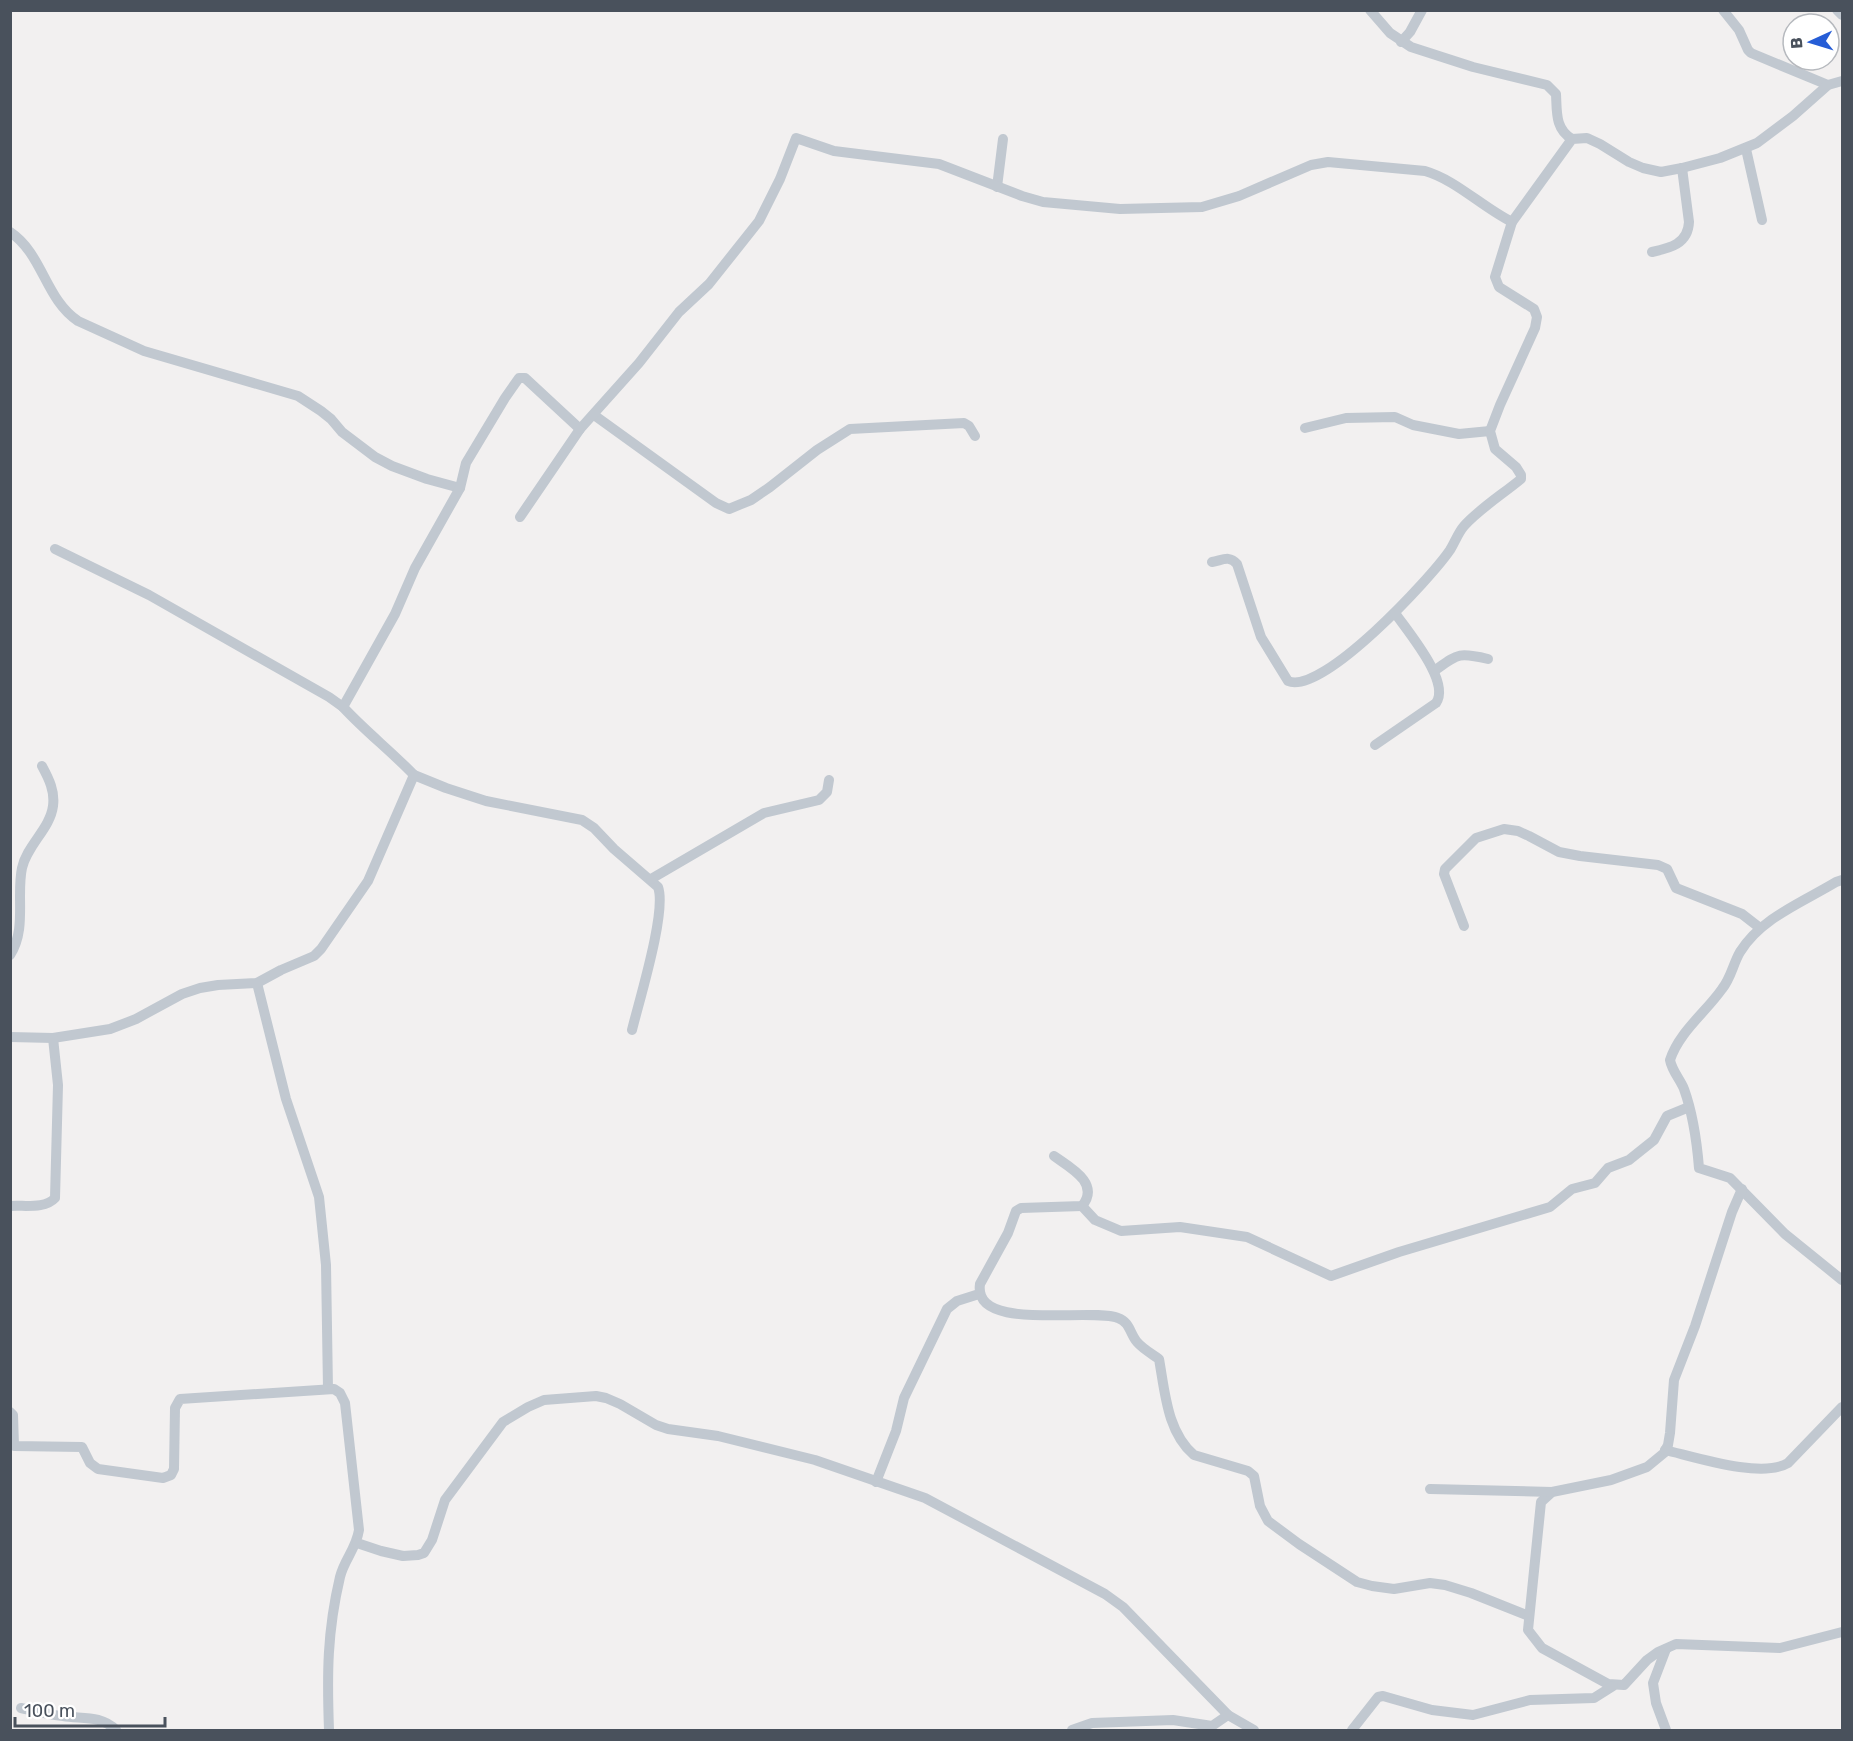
<svg xmlns="http://www.w3.org/2000/svg" width="1853" height="1741" font-family="Rubik,sans-serif">
  <style>
    .lines { fill: none; stroke-linecap: round; stroke-linejoin: round }
    .street { stroke: #c1c8d0; stroke-width: 10 }
  </style>
  <rect width="100%" height="100%" fill="#f2f0f0"/>
  <g class="lines">
    <!-- street -->
    <g class="street">
      <path d="M1370 10 1390 33 1411 47 1473 67 1547 85 1556 94C1557 112 1555 129 1572 139"/>
      <path d="M1723 10 1739 30 1748 50 1751 53 1828 85"/>
      <path d="M1837 10 1842 15"/>
      <path d="M1401 42 1410 32 1422 10"/>
      <path d="M1746 149 1762 220"/>
      <path d="M997 187 1003 139"/>
      <path d="M10 232C43 254 45 299 78 321L144 351 298 396 321 411 331 419 342 432 375 457 392 466 427 479 460 488"/>
      <path d="M1652 252C1670 248 1688 244 1689 222L1682 168"/>
      <path d="M594 415 716 503 729 509 751 500 770 487 817 450 850 429 964 423 969 426 975 436"/>
      <path d="M1305 428 1346 418 1395 417 1413 425 1459 434 1490 431"/>
      <path d="M520 517 580 429 639 363 679 312 709 284 759 221 780 179 796 138 834 151 939 164 1022 196 1043 202 1120 209 1202 207 1239 196 1311 165 1328 162 1425 171C1456 180 1482 207 1512 222"/>
      <path d="M55 549 149 595 329 697 343 707"/>
      <path d="M1212 562C1223 560 1229 555 1237 564L1261 637 1288 681C1322 696 1431 578 1450 550 1455 542 1458 533 1464 526 1479 509 1503 494 1521 479V475L1516 467 1495 449 1490 431 1500 405 1535 328 1537 317 1534 309 1499 287 1495 277 1512 222 1572 139 1587 138 1600 144 1629 162 1643 168 1661 172 1682 168 1720 158 1757 143 1793 116 1828 85 1842 81"/>
      <path d="M1434 671C1458 654 1458 652 1488 659"/>
      <path d="M1375 745 1436 703C1451 682 1408 632 1395 613"/>
      <path d="M414 775 446 788 486 801 582 820 594 828 614 849 658 887C667 911 639 1001 632 1030"/>
      <path d="M651 879 764 813 819 800 827 792 829 780"/>
      <path d="M1842 880 1836 882C1803 902 1761 918 1740 952 1733 964 1731 978 1722 989 1706 1012 1679 1032 1670 1060 1672 1071 1680 1079 1684 1089 1693 1114 1697 1143 1699 1168L1730 1178 1785 1234 1842 1280"/>
      <path d="M1464 926 1444 874 1445 869 1476 838 1504 829 1518 831 1529 836 1559 852 1580 856 1658 865 1667 869 1676 888 1742 914 1760 928"/>
      <path d="M10 955C27 929 16 896 22 868 27 845 50 829 53 806 55 791 49 779 42 766"/>
      <path d="M257 983 286 1099 319 1197 326 1265 328 1389"/>
      <path d="M10 1037 53 1038 110 1029 136 1019 182 994 200 988 218 985 257 983 281 970 314 956 321 949 368 881 414 775C391 751 365 731 343 707L395 614 415 568 460 488 466 463 505 398 519 378H525L580 429"/>
      <path d="M1054 1156C1069 1167 1101 1183 1082 1206L1021 1208 1016 1211 1008 1233 980 1284C973 1333 1090 1307 1118 1318 1130 1322 1130 1334 1137 1342 1143 1349 1152 1354 1159 1359 1165 1392 1167 1432 1194 1455L1248 1471 1254 1476 1260 1506 1268 1521 1299 1544 1357 1582 1372 1586 1394 1589 1430 1583 1445 1585 1471 1593 1529 1616"/>
      <path d="M1742 1189 1732 1212 1695 1326 1674 1380 1670 1433 1668 1445 1664 1453 1647 1467 1611 1480 1552 1492 1541 1502 1528 1630 1542 1648 1608 1684 1624 1685 1647 1660 1658 1652 1676 1644 1780 1648 1842 1632"/>
      <path d="M10 1206C25 1205 45 1209 55 1198L58 1085 53 1038"/>
      <path d="M1082 1206 1095 1220 1121 1231 1180 1227 1247 1237 1331 1276 1399 1252 1550 1207 1572 1189 1595 1183 1608 1168 1629 1160 1654 1140 1667 1116 1689 1107"/>
      <path d="M10 1412 13 1415 14 1446 82 1447 90 1463 98 1469 163 1478 171 1475 174 1469 175 1408 180 1399 334 1389 340 1393 345 1403 359 1530C356 1549 344 1560 340 1577 327 1632 327 1675 329 1730"/>
      <path d="M1665 1450C1695 1457 1762 1479 1788 1463L1842 1407"/>
      <path d="M876 1482 896 1431 904 1398 947 1309 957 1301 979 1294"/>
      <path d="M1430 1489 1552 1492"/>
      <path d="M357 1543 381 1551 403 1556 418 1555 424 1553 432 1540 445 1500 503 1422 528 1407 544 1400 596 1396 606 1398 620 1404 656 1425 668 1429 718 1436 815 1460 925 1498 1105 1594 1123 1607 1228 1715 1254 1730"/>
      <path d="M1666 1649 1653 1683 1656 1703 1666 1730"/>
      <path d="M21 1708C35 1711 49 1715 63 1716 82 1719 101 1715 116 1730"/>
      <path d="M1072 1730 1092 1723 1173 1720 1212 1726 1228 1715"/>
      <path d="M1352 1730 1378 1697 1383 1696 1432 1710 1473 1715 1530 1700 1594 1698 1613 1686"/>
    </g>
  </g>
  <!-- border -->
  <rect width="1853" height="1741" fill="none" stroke="#49515c" stroke-width="24"/>
  <!-- north arrow -->
  <g transform="translate(1811 42) rotate(266)"><circle r="28" fill="#ffffff" stroke="#b6b9be" stroke-width="1.5"/>
  <path d="M0-4.5L10 22L0 15L-10 22Z" fill="#265dd6"/>
  <text y="-9" font-size="16" font-weight="bold" text-anchor="middle" fill="#49515c">B</text>
  </g>
  <!-- scale -->
  <path d="M15 1717v9h150v-9" fill="none" stroke="#49515c" stroke-width="3"/>
  <text x="24" y="1717" font-size="18" fill="#49515c" stroke="#ffffff" stroke-width="4.5" paint-order="stroke">100 m</text>
</svg>
